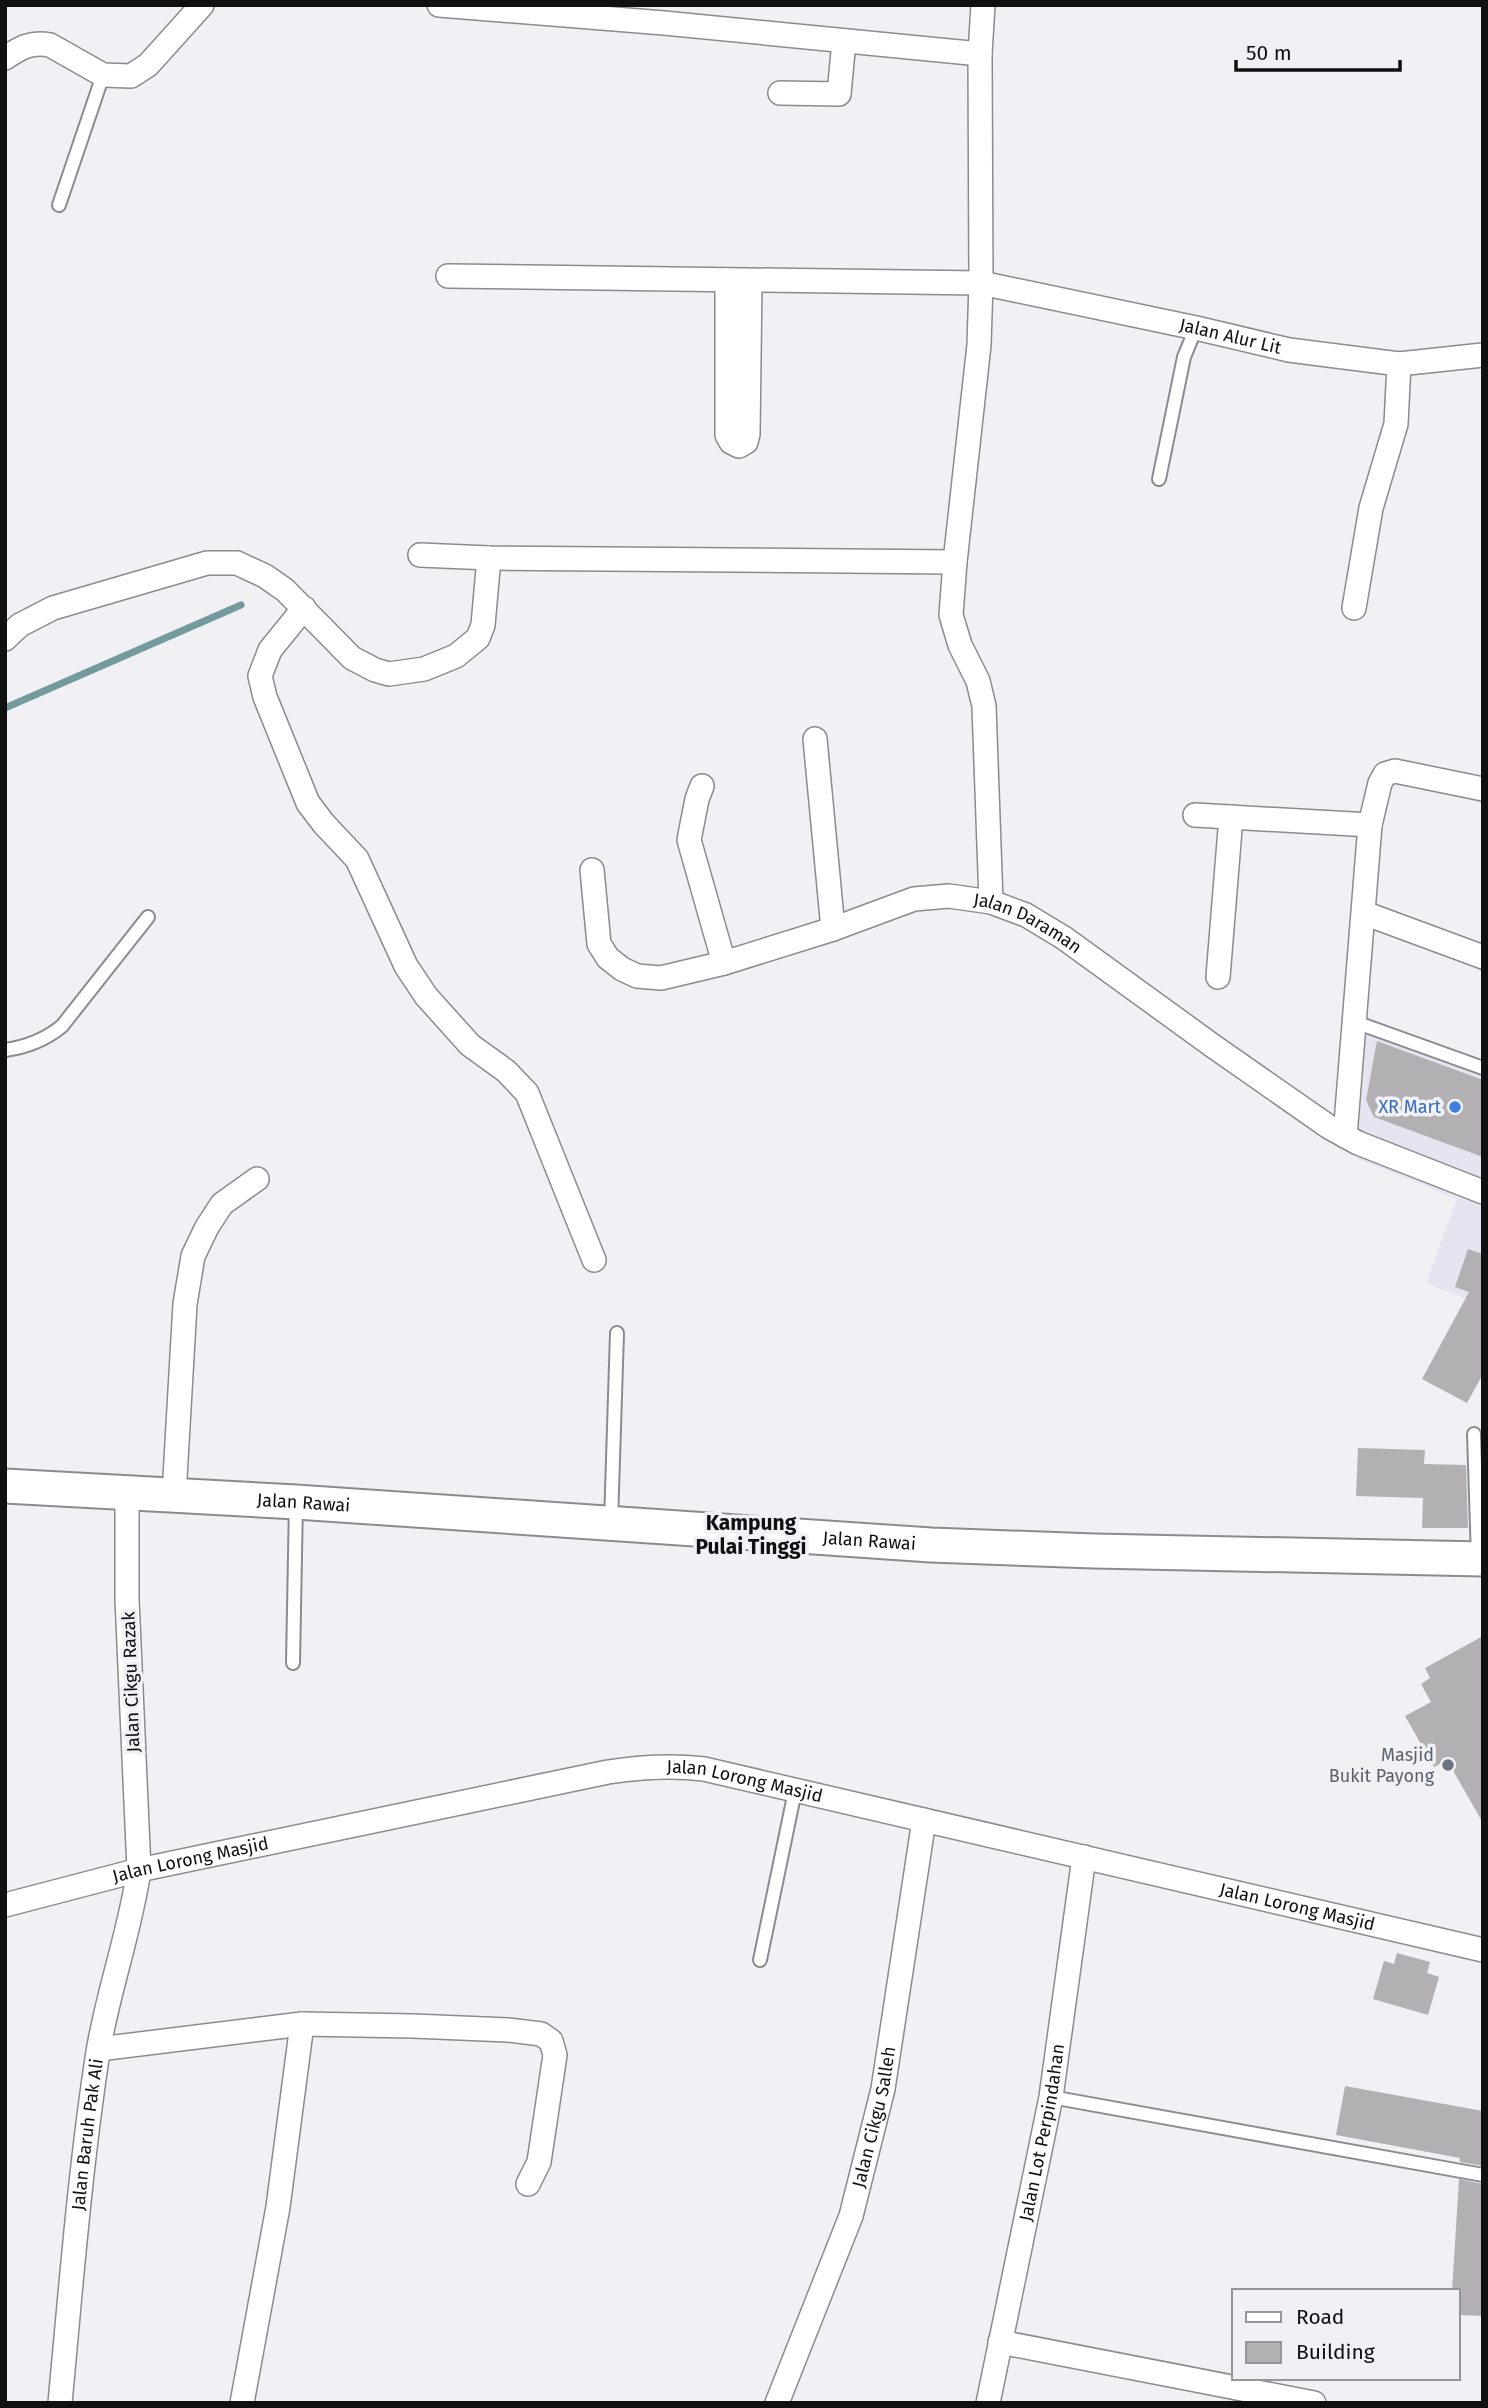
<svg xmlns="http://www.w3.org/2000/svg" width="1488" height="2408" font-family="'Fira Sans',sans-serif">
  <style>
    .built { fill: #e5e4f0 }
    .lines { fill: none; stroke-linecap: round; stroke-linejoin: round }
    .stream { stroke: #739a9d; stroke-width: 7 }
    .building { fill: #b3b0b3 }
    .lane-casing { stroke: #8b8b8f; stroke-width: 16 }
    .street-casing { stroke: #8b8b8f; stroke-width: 26 }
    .secondary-casing { stroke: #8b8b8f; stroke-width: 37 }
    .lane { stroke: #fff; stroke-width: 12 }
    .street { stroke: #fff; stroke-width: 23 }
    .secondary { stroke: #fff; stroke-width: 33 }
    .shop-dot { fill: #3f7fe0; stroke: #f0f0f5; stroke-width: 2.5 }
    .worship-dot { fill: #6b7280; stroke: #f0f0f5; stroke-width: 2.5 }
    .labels { text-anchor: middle; stroke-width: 7; stroke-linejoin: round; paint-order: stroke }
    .street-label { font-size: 18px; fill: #101011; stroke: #f0f0f5 }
    .shop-label { font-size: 18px; fill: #366cbe; stroke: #f0f0f5; text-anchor: end }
    .worship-label { font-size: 18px; fill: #5b616d; stroke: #f0f0f5; text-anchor: end }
    .quarter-label { font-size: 21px; font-weight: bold; fill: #101011; stroke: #f0f0f5 }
  </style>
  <rect width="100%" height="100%" fill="#f0f0f5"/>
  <!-- built -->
  <path class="built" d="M1366 1030 1483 1074V1305L1426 1283 1457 1199 1356 1158Z"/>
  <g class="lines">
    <!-- stream -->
    <path class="stream" d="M5 708 241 605"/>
  </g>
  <!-- building -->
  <g class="building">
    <path d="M1377 1041 1483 1080V1157L1374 1117 1366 1100Z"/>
    <path d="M1468 1249 1483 1254V1374L1467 1403 1422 1379 1469 1292 1455 1287Z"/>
    <path d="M1358 1448 1425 1450 1424 1464 1466 1465 1468 1528H1422L1423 1498 1356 1496Z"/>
    <path d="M1483 1636V1823L1447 1760 1434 1767 1405 1716 1431 1702 1421 1684 1430 1678 1425 1668Z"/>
    <path d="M1397 1953 1430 1962 1427 1973 1439 1977 1428 2015 1373 1999 1384 1961 1394 1964Z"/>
    <path d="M1345 2086 1483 2111V2166L1460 2162V2158L1336 2135Z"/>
    <path d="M1459 2179 1483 2184V2316L1458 2315V2291H1452Z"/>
  </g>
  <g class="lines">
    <defs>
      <g id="lane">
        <path d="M59 205 103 75"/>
        <path d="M1159 479 1184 357 1196 328"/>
        <path d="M1355 1022 1483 1068"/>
        <path d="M5 1050C27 1047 45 1040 62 1026L148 917"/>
        <path d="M1474 1434 1478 1558"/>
        <path d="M611 1522 617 1333"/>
        <path d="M293 1663 296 1502"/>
        <path d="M760 1960 795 1791"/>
        <path d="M1051 2097 1483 2175"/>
      </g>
      <g id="street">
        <path d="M439 5 664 23 980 54"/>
        <path d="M983 5 980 54 981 283 979 345 955 562 951 615 960 645 978 681 984 706 991 902"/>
        <path d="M5 58C20 48 31 41 50 45L103 75 131 76 148 65 202 5"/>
        <path d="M780 93 839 94 844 41"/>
        <path id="s1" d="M448 276 981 283 1196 328 1289 350 1399 364 1483 355"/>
        <path d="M727 280V435L731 442 739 446 746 442 748 434 750 282"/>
        <path d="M420 555 489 558 955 562"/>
        <path d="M304 608 270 650 260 676 265 697 308 803 324 824 357 859 406 966 426 996 470 1045 506 1071 527 1093 594 1260"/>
        <path d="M1354 608 1371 508 1396 424 1399 364"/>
        <path d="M5 639 20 625 53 608 207 563H237L265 576 285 590 352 658 375 670 389 674 424 669 456 656 478 638 483 625 489 558"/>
        <path d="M815 739 833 929"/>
        <path d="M702 786 697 799 689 840 724 963"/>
        <path d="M1195 815 1370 825"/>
        <path id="s2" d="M592 870 599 944 608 958 622 969 637 976 661 978 724 963 833 929 914 899 949 896 991 902 1026 915 1064 938 1213 1046 1329 1127 1358 1143 1483 1192"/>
        <path d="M1364 913 1483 957"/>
        <path d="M1218 977 1231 817"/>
        <path d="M1345 1136 1370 825 1380 783 1385 774 1395 771 1483 789"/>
        <path d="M174 1495 185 1304 193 1256 207 1227 222 1204 257 1179"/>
        <path id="s3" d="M5 1905 139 1870 608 1772C640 1767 671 1765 704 1769L1483 1950"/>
        <path d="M99 2049 302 2024 413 2026 508 2030 541 2034 551 2041 555 2055 539 2162 528 2184"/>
        <path d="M1000 2342 1314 2403"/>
        <path id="s4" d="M60 2403C71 2286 80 2169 98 2052 108 1991 130 1932 139 1870L127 1599V1493"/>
        <path d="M242 2403 278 2207 302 2024"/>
        <path id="s5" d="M777 2403 851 2216 883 2089 924 1820"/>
        <path id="s6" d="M988 2403 1051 2097 1084 1857"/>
      </g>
      <g id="secondary">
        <path id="s7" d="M5 1486 296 1502 931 1545 1094 1551 1483 1559"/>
      </g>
    </defs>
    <!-- lane casing -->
    <use href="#lane" class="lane-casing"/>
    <!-- street casing -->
    <use href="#street" class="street-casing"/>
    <!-- secondary casing -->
    <use href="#secondary" class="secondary-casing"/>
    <!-- lane -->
    <use href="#lane" class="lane"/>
    <!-- street -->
    <use href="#street" class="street"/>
    <!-- secondary -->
    <use href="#secondary" class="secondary"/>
  </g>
  <!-- markers -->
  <circle class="shop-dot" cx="1455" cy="1107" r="7"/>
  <circle class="worship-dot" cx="1448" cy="1765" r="7"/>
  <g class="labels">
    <!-- street labels -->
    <g class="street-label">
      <text dy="6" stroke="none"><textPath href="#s1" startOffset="788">Jalan Alur Lit</textPath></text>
      <text dy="6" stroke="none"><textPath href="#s2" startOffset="534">Jalan Daraman</textPath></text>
      <text dy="6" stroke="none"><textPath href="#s7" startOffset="299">Jalan Rawai</textPath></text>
      <text dy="6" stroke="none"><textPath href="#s7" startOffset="866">Jalan Rawai</textPath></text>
      <text transform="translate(131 1682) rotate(-92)" y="6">Jalan Cikgu Razak</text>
      <text dy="6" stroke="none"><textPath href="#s3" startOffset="756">Jalan Lorong Masjid</textPath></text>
      <text dy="6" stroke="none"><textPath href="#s3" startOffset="191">Jalan Lorong Masjid</textPath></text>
      <text dy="6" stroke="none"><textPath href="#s3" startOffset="1323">Jalan Lorong Masjid</textPath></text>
      <text dy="6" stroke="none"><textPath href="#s5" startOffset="303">Jalan Cikgu Salleh</textPath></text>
      <text dy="6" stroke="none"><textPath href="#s6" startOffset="276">Jalan Lot Perpindahan</textPath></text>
      <text dy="6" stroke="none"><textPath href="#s4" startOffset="270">Jalan Baruh Pak Ali</textPath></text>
    </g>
    <!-- shop labels -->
    <g class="shop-label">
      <text x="1441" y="1113">XR Mart</text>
    </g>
    <!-- worship labels -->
    <g class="worship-label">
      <text x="1434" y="1761">Masjid<tspan x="1434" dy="21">Bukit Payong</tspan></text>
    </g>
    <!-- quarter labels -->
    <g class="quarter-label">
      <text x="751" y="1530">Kampung<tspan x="751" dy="24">Pulai Tinggi</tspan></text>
    </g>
  </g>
  <!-- border -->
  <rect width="1488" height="2408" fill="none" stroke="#101011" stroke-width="14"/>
  <!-- legend -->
  <rect x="1232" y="2289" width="228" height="91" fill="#f0f0f5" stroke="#96969a" stroke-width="2"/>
  <rect x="1246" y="2312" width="35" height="10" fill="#ffffff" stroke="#96969a" stroke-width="2"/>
  <text x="1296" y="2324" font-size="21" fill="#101011">Road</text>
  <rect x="1246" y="2342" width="35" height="21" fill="#b3b0b3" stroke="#96969a" stroke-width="2"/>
  <text x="1296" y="2359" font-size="21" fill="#101011">Building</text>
  <!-- scale -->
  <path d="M1236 60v10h164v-10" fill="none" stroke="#101011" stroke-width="3.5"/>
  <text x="1246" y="60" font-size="21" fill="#101011" stroke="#f0f0f5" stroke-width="5" paint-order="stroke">50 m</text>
</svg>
